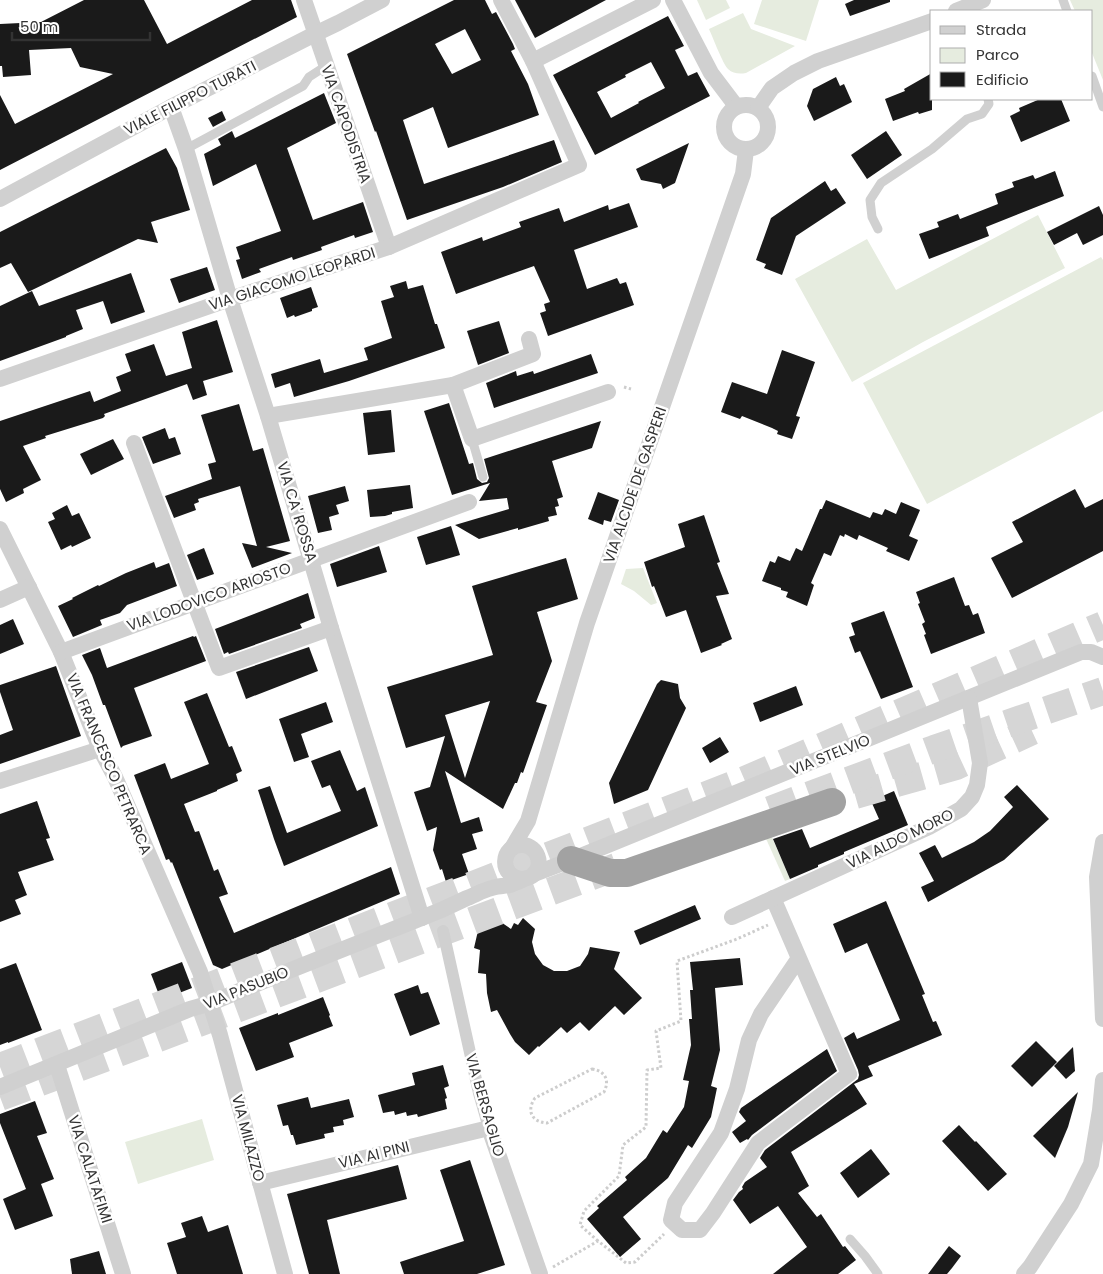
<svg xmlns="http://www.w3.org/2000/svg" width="1103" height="1274" font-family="Poppins,sans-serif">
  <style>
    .green { fill: #e6ecdf }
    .building { fill: #1a1a1a; fill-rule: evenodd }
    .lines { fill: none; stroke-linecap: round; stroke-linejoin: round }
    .trunk-tunnel { stroke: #d6d6d6; stroke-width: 28; stroke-dasharray: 28 14; stroke-linecap: butt }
    .path { stroke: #cdcdcd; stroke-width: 3; stroke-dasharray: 2.5 2.5; stroke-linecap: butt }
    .service { stroke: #d0d0d0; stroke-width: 9 }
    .pedestrian { stroke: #d0d0d0; stroke-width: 12 }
    .minor { stroke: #d0d0d0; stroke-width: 16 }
    .trunk { stroke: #a2a2a2; stroke-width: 28 }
    .labels { text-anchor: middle; stroke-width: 5; stroke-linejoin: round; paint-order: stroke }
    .street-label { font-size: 15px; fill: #333; stroke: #fff }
  </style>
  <rect width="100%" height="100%" fill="#fff"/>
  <!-- green -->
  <g class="green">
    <path d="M697 0H726L730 8 706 20Z"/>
    <path d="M762 0H819L806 41 754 24Z"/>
    <path d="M1070 0H1103V80L1092 53V11H1075Z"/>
    <path d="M743 13 751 29 795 46 746 73C740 74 733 74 728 69 723 64 713 38 709 29Z"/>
    <path d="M1038 215 1065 268 923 342 852 382 795 279 867 239 896 290Z"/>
    <path d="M1101 257 1103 260V411L927 504 863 383Z"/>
    <path d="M643 568 657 603 651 605 634 591 621 584 626 569Z"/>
    <path d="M769 830 790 879 785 881 763 832Z"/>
    <path d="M202 1119 214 1160 138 1184 125 1142Z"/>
  </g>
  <!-- building -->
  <g class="building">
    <path d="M84 0H144L167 44 252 0H291L297 17 0 170V95L15 124 113 74 80 67 71 48 29 50 31 75 3 77 2 66H0V24L41 22Z"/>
    <path d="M454 0H485L492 14 496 12 513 44 515 49 511 51 528 84 539 115 448 148 433 107 403 120 424 184 554 140 562 162 503 187 407 220 376 131 375 132 347 54ZM465 29 481 60 452 74 435 44Z"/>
    <path d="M515 0H606L535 38Z"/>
    <path d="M854 0H890V2L850 16 845 4Z"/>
    <path d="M668 16 684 46 675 50 688 76 697 72 710 96 595 155 553 75ZM651 62 665 88 638 102 639 103 611 118 597 92 626 77 625 75Z"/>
    <path d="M932 73V110L919 114 918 112 893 121 885 99 905 91 904 89Z"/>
    <path d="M836 77 840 86 844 84 852 102 814 121 807 106 813 89Z"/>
    <path d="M324 93 336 123 287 148 313 220 363 202 373 232 355 238 354 235 321 247 322 250 293 260 292 257 259 269 261 272 242 279 236 260 240 259 236 247 281 231 256 164 213 186 204 154 221 145 218 139 232 131 235 138Z"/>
    <path d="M1040 99H1061L1070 121 1021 142 1010 116 1020 111 1019 108Z"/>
    <path d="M222 111 226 120 213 127 208 118Z"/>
    <path d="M886 131 902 155 867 179 851 155Z"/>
    <path d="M689 143 675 183 663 189 661 184 641 180 636 169Z"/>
    <path d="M166 148 177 168 190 210 151 222 158 243 138 239 28 292 11 263 0 268V232Z"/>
    <path d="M1055 171 1064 196 986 227 989 236 929 259 919 234 939 227 937 222 958 214 960 219 998 204 995 194 1014 187 1012 182 1033 175 1035 179Z"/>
    <path d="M825 181 831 191 836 188 846 203 796 236 782 275 764 268 766 264 756 260 771 218Z"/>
    <path d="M629 203 638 227 574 250 587 289 617 278 620 284 626 282 634 305 548 336 540 313 546 311 544 304 550 302 534 266 456 294 441 252 482 237 483 241 521 227 519 222 559 208 564 222 608 205 609 210Z"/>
    <path d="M1099 206 1103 215V235L1083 245 1077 233 1054 245 1047 232Z"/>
    <path d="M207 267 215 290 179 303 170 279Z"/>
    <path d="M131 273 145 312 111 324 103 301 76 310 83 329 66 336V337L0 361V306L32 291 39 306Z"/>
    <path d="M406 281 408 289 423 285 435 324H437L445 348 349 381 294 397 290 383 275 388 271 374 320 359 324 373 368 360 364 348 392 338 381 301 394 297 390 286Z"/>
    <path d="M311 287 318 307 312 309V311L295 317 294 315 287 318 280 298Z"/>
    <path d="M217 320 233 372 203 381 207 395 193 400 187 384 104 414 105 416 103 418 45 436 46 438 23 446 41 480 23 489 24 493 6 502 0 489V421L90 391 94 402 121 391 116 377 131 371 125 354 154 344 166 376 192 368 182 332Z"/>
    <path d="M499 321 509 353 478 365 467 331Z"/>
    <path d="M782 350 815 362 796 416 800 417 792 439 777 434 778 431 772 428 742 416 740 419 721 412 732 382 767 394Z"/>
    <path d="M591 354 598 373 494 408 486 383 516 371 517 376 533 371 534 374Z"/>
    <path d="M449 403 469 464 473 463 477 479 482 483 487 482 489 478 484 459 601 421 592 448 552 461 563 497 557 499 559 506 555 507 557 515 548 517 549 521 518 530V528L479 539 455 525 509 509 507 498 479 501 490 483 452 495 424 411Z"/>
    <path d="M239 404 253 451 263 448 290 541 266 547 292 553 252 568 242 543 257 546 240 486 198 499 199 502 194 504 196 510 174 518 165 496 212 479 208 464 216 462 201 415Z"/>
    <path d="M391 410 395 452 368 455 363 413Z"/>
    <path d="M165 428 169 439 175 437 181 454 153 464 142 437Z"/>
    <path d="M113 439 124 459 91 475 80 454Z"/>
    <path d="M410 485 413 508 392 512V514L385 516 370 517 367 490Z"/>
    <path d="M345 486 349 501 336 505 339 514 329 517 332 530 318 533 308 496Z"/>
    <path d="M1075 489 1085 508 1103 499V551L1012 598 991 558 1023 542 1012 522Z"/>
    <path d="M598 492 619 500 611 522 604 520 603 525 588 519Z"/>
    <path d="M826 500 870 518 873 512 882 515 885 509 896 514 901 502 920 510 909 536 918 540 909 561 886 551 888 548 859 535 857 540 845 534 844 537 840 535 831 556 824 553 811 583 814 585 807 606 786 597 788 592 781 590V588L762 581 770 561 775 563 778 556 790 561 796 548 802 551 820 509H822Z"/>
    <path d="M67 505 72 516 79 513 91 538 72 547 71 545 61 550 48 522 55 519 52 513Z"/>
    <path d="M704 515 720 562 717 563 729 594 716 596 732 639 721 644 722 645 701 653 686 610 666 617 654 586 652 587 644 562 685 547 678 524Z"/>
    <path d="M451 526 460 555 426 565 417 537Z"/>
    <path d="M379 546 387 572 337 587 330 564Z"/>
    <path d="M204 548 214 574 197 580 187 555Z"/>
    <path d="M566 558 578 599 537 612 552 661 536 702 547 705 523 773 521 772 517 783H515L503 809 445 771 461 823 479 817 483 831 472 834 477 849 462 854 469 874 446 882 442 869 440 870 433 850 437 827 427 831 414 792 430 787 445 736 406 748 387 687 493 655 472 586ZM490 701 465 778 445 715Z"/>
    <path d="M154 562 156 568 169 563 177 586 127 605 120 613 100 620 102 625 73 637 58 606 73 599 72 598 98 585 99 586 126 573Z"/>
    <path d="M954 577 965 606 969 605 973 615 978 613 985 633 931 654 924 635 926 634 922 624 925 622 918 604 920 603 916 592Z"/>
    <path d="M308 593 315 618 300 624 302 628 229 654 228 652 224 654 215 629Z"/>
    <path d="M884 611 913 687 881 699 860 651 855 653 849 637 855 635 851 623Z"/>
    <path d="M13 619 24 644 0 654V625Z"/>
    <path d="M193 636 194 637 196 636 206 661 134 688 152 736 123 746 121 748 105 705H103L92 675 82 655 100 648 107 668Z"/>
    <path d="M309 647 318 671 246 699 236 672Z"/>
    <path d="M56 666 81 736 0 764V735L13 730 0 692V685Z"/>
    <path d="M661 680 678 684 680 698 686 708 648 790 614 804 609 783 657 684Z"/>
    <path d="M796 686 803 705 760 722 753 703Z"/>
    <path d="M207 693 229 747 232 746 242 771 236 774 238 781 217 790V791L184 804 195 832 199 831 214 871 218 869 228 894 219 897 234 933 391 867 400 894 222 969 213 965 172 862 171 863 169 859 166 860 134 775 165 763 171 779 209 764 184 702Z"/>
    <path d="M326 702 333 722 301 734 309 757 294 762 279 719Z"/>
    <path d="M720 737 729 752 710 763 702 748Z"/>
    <path d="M340 750 357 791 365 787 378 826 284 866 274 839 258 790 270 786 287 833 341 811 330 785 322 788 311 761Z"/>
    <path d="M1017 785 1049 819 1004 860 928 902 921 887 934 881 919 853 935 845 942 858 974 842 990 831 1013 807 1004 797Z"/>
    <path d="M894 791 908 825 844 852V854L818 865V867L790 879 773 839 802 829 810 848 879 819 871 801Z"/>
    <path d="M37 801 50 838 46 839 54 860 18 872 27 895 15 900 21 914 0 922V814Z"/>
    <path d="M886 901 925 994 922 995 933 1022 936 1021 942 1035 868 1066 873 1076 854 1084 867 1104 791 1152 809 1186 798 1193 817 1217 821 1214 843 1247 845 1246 856 1260 838 1274H773L807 1247 778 1206 750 1224 733 1200 739 1192 743 1189 742 1187 745 1182 767 1167 760 1158 765 1150 858 1079 859 1075 858 1070 844 1038 854 1032 857 1039 900 1020 867 943 845 953 833 924Z"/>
    <path d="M695 905 701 919 640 945 634 931Z"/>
    <path d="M495 918 511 929 514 923 518 925 523 918 535 929 532 942 535 954 543 965 554 971H567L580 966 588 954 590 947 620 952 614 969 642 998 624 1015 615 1006 589 1031 580 1022 567 1033 561 1027 539 1047 538 1046 529 1055 515 1042 510 1034 497 1010 491 1012 487 993 486 974 478 973 480 950 474 948 477 935 481 923 490 926Z"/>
    <path d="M740 958 743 985 715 988 720 1050 711 1086 717 1088 711 1117 692 1148 688 1145 668 1178 623 1217 641 1239 620 1257 587 1219 599 1208 597 1206 627 1180 625 1177 646 1158 663 1130 667 1133 684 1107 689 1081 683 1080 691 1045 689 1019H692L690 990H693L690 962Z"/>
    <path d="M182 962 192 988 161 1000 151 974Z"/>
    <path d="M16 963 42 1030 8 1043V1042L0 1045V969Z"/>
    <path d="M418 985 421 994 428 992 440 1024 410 1036 394 994Z"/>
    <path d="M323 997 330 1015 329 1016 333 1026 289 1043 294 1057 256 1071 239 1028 278 1013V1015Z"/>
    <path d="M1036 1041 1057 1062 1032 1087 1011 1066Z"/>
    <path d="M1073 1047 1075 1071 1066 1079 1054 1066Z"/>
    <path d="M827 1049 837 1071 752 1135 748 1140 747 1139 740 1143 732 1132 746 1121 739 1112 741 1108Z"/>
    <path d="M443 1065 449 1086 444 1088 447 1098 445 1099 447 1109 418 1117 417 1114 407 1116 406 1112 395 1115 394 1111 383 1113 378 1095 415 1085 412 1073Z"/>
    <path d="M1078 1092 1068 1127 1055 1158 1033 1136Z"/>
    <path d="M308 1097 311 1108 349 1099 354 1117 343 1120 344 1125 333 1127 334 1132 324 1134 325 1138 296 1145 293 1135H291L288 1125 283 1126 277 1105Z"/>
    <path d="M35 1101 47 1133 37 1136 54 1179 41 1184 53 1216 15 1230 3 1199 26 1189 0 1123V1114Z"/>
    <path d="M959 1125 975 1142 976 1141 1007 1174 988 1191 942 1141Z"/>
    <path d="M871 1149 890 1174 858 1198 840 1173Z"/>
    <path d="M470 1160 505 1265 477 1274H404L400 1262 464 1241 440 1170Z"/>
    <path d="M398 1165 407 1199 327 1220 340 1274H309L287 1194Z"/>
    <path d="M202 1216 208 1232 228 1225 243 1274H177L167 1243 186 1237 181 1223Z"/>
    <path d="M949 1246 961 1256 952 1268 947 1274H928Z"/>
    <path d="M99 1251 106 1274H72L70 1259Z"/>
  </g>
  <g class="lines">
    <!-- trunk-tunnel -->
    <g class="trunk-tunnel">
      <path d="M855 795 956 766 1032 731"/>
      <path d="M770 810 934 749 1103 691"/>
      <path d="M0 1067 738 783 1103 625"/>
      <path d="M0 1097 619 866"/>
    </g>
    <!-- path -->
    <g class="path">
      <path d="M624 387 631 389"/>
      <path d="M592 1069C605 1071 610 1080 604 1092L547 1123C532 1122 526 1111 535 1098Z"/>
      <path d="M598 1241 580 1225 584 1211 619 1176 623 1145 646 1127 647 1070 661 1068 656 1031 681 1021 677 961 737 939 768 925"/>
      <path d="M553 1267 598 1241 626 1263 635 1262 664 1234"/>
    </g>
    <!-- service -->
    <g class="service">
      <path d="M1063 0 1067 11"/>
      <path d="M1092 76 1103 107"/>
      <path d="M186 149 303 86 309 77 326 66"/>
      <path d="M878 229 872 217 870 200 881 183 932 149 967 119 982 114 989 104 988 99"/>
      <path d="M472 439 483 477"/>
      <path d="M850 1239 865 1256 878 1274"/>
    </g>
    <!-- pedestrian -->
    <path class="pedestrian" d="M443 931 479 1093 489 1128"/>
    <!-- minor -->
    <g class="minor">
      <path d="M304 0 389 247"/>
      <path d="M673 0 711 73 736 106"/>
      <path d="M956 11 983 0"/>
      <path d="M533 61 653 0"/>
      <circle cx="746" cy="127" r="22"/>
      <path d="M171 107 186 149 230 299 268 416 331 628 422 918"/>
      <path d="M758 108 772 88 794 73 818 61 932 21"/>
      <path d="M0 199 171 107 315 34 338 23 382 0"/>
      <path d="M0 379 230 299 389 247 579 165 533 61 501 0"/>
      <path d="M453 385 533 354 529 339"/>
      <path d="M268 416 453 385 472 439 608 392"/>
      <path d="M134 443 219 668 331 628"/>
      <path d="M0 529 61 652 100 749 115 777 200 972 220 1035 285 1274"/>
      <path d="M0 600 29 587"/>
      <path d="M61 652 469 502"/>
      <path d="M0 781 100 749"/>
      <path d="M1103 842 1097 877 1103 1019"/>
      <path d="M512 848 528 821 587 623 743 174 746 150"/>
      <path d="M534 874 571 860 1081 652H1091L1103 657"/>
      <path d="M773 898 849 1074 758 1143 713 1213 700 1230H682L671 1220 675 1203 721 1133 737 1089 749 1040 761 1014 799 958"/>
      <path d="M732 917 929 827 961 809 972 797 977 785 980 763 969 698"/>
      <path d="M57 1065 123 1274"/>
      <path d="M0 1087 190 1009 211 1003C279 974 349 947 419 919 435 913 451 906 467 898 475 895 483 890 492 888 498 886 504 886 510 885 515 883 520 881 524 879 528 878 532 877 534 874 544 864 537 846 523 845 501 844 497 878 524 879"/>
      <path d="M260 1183 489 1128 540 1274"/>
      <path d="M1024 1274 1030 1267 1071 1204 1091 1164 1100 1110 1103 1080"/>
    </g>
    <!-- trunk -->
    <path class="trunk" d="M571 860 610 873H627L832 802"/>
  </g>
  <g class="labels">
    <!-- street labels -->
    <g class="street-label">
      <text transform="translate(190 98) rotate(-27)" y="5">VIALE FILIPPO TURATI</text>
      <text transform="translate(346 124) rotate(71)" y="5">VIA CAPODISTRIA</text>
      <text transform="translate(292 279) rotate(-18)" y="5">VIA GIACOMO LEOPARDI</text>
      <text transform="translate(635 485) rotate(-71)" y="5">VIA ALCIDE DE GASPERI</text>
      <text transform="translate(297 512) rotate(73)" y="5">VIA CA' ROSSA</text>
      <text transform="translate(209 597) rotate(-20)" y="5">VIA LODOVICO ARIOSTO</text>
      <text transform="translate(830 755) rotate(-22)" y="5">VIA STELVIO</text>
      <text transform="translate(109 764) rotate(67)" y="5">VIA FRANCESCO PETRARCA</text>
      <text transform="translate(900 839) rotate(-26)" y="5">VIA ALDO MORO</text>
      <text transform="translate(246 988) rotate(-22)" y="5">VIA PASUBIO</text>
      <text transform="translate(485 1105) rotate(74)" y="5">VIA BERSAGLIO</text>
      <text transform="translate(248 1138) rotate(75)" y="5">VIA MILAZZO</text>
      <text transform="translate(374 1155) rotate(-14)" y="5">VIA AI PINI</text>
      <text transform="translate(90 1169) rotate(72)" y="5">VIA CALATAFIMI</text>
    </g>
  </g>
  <!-- legend -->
  <rect x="930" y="10" width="162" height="90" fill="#ffffff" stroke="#adadad"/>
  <rect x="940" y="26" width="25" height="8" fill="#d0d0d0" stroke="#adadad"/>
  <text x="976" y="35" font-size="15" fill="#333333">Strada</text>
  <rect x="940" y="48" width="25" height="15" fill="#e6ecdf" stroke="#adadad"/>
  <text x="976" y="60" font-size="15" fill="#333333">Parco</text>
  <rect x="940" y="72" width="25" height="15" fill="#1a1a1a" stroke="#adadad"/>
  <text x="976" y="85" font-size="15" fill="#333333">Edificio</text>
  <!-- scale -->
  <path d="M12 32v8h138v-8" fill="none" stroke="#333333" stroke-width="2.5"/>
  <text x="20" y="32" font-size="15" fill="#333333" stroke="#ffffff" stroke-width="4" paint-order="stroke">50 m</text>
</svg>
